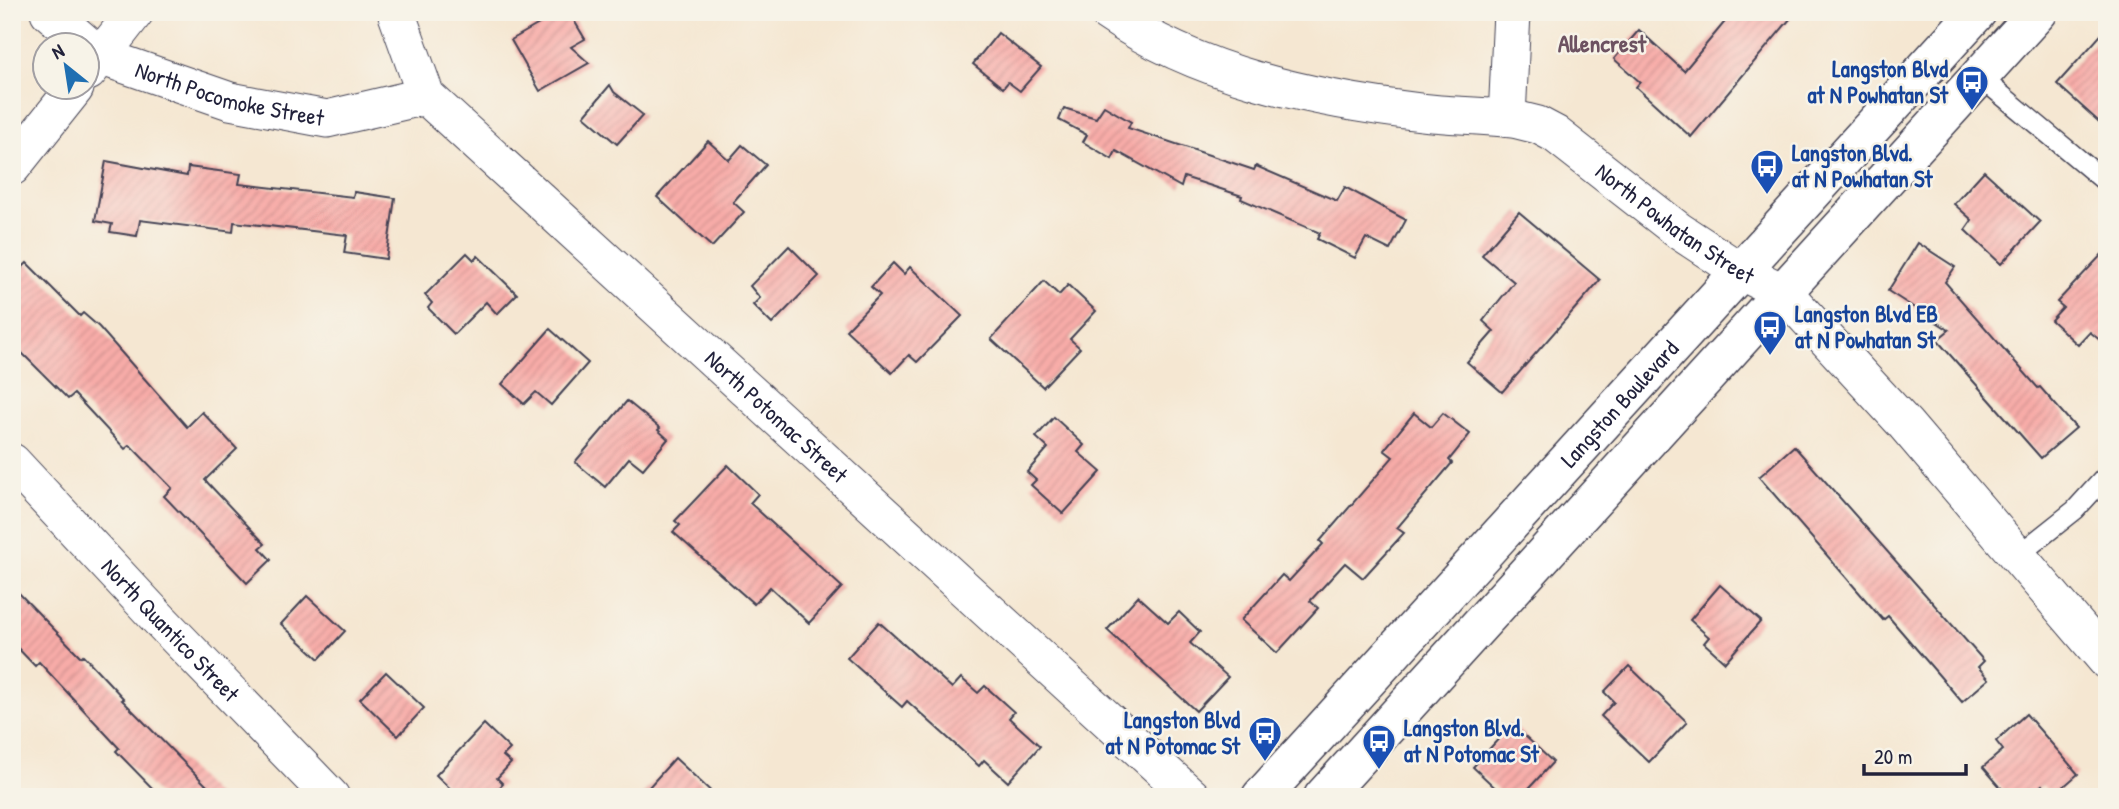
<svg xmlns="http://www.w3.org/2000/svg" width="2119" height="809" font-family="'Patrick Hand',sans-serif">
  <style>
    .building { fill: url(#building-hatch) }
    .lines { fill: none; stroke-linecap: round; stroke-linejoin: round }
    .service-casing { stroke: #424052; stroke-width: 22 }
    .minor-casing { stroke: #424052; stroke-width: 39 }
    .primary-casing { stroke: #424052; stroke-width: 41 }
    .service { stroke: #fff; stroke-width: 19 }
    .minor { stroke: #fff; stroke-width: 37 }
    .primary { stroke: #fff; stroke-width: 38 }
    .labels { text-anchor: middle; stroke-width: 5; stroke-linejoin: round; paint-order: stroke }
    .transit-label { font-size: 23px; font-weight: bold; fill: #164399; stroke: #f7f3e8; text-anchor: start }
    .street-label { font-size: 23px; fill: #22223b; stroke: #f7f3e8 }
    .neighbourhood-label { font-size: 24px; font-weight: bold; fill: #6d5261; stroke: #f7f3e8 }
  </style>
  <defs>
    <pattern id="building-hatch" width="6" height="6" patternUnits="userSpaceOnUse" patternTransform="scale(1.75)"><rect width="6" height="6" fill="#f8aca8"/><path d="M-1 1l2-2M0 6l6-6M5 7l2-2" fill="none" stroke="#d49492"/></pattern>
  </defs>
  <rect width="100%" height="100%" fill="#f7f3e8"/>
  <filter id="ink" filterUnits="userSpaceOnUse"><feTurbulence type="fractalNoise" baseFrequency=".0143" numOctaves="2"/><feDisplacementMap in="SourceGraphic" scale="14" xChannelSelector="R" yChannelSelector="G"/><feConvolveMatrix kernelMatrix="1 2 1 2 8 2 1 2 1" color-interpolation-filters="sRGB"/></filter>
  <filter id="wash" filterUnits="userSpaceOnUse"><feTurbulence type="fractalNoise" baseFrequency=".00686" numOctaves="4" result="noise"/><feDisplacementMap in="SourceGraphic" scale="28" xChannelSelector="R" yChannelSelector="G"/><feGaussianBlur stdDeviation="1.57" result="paint"/><feColorMatrix in="noise" values="0 0 0 0 0 0 0 0 0 0 0 0 0 0 0 0 0 1.4 0 .05"/><feComposite in="paint" operator="in"/></filter>
  <g filter="url(#wash)">
    <rect width="100%" height="100%" fill="#f5e7d2"/>
    <g id="blocks">
      <!-- building -->
      <g class="building">
        <path d="M560 12H569L585 39 571 47 589 63 540 91 511 40Z"/>
        <path d="M1733 12H1796L1691 137 1636 87 1640 82 1614 59 1639 30 1684 71Z"/>
        <path d="M2107 28V129L2057 84Z"/>
        <path d="M998 33 1041 67 1020 91 1008 82 1003 88 973 64Z"/>
        <path d="M610 85 614 92 643 115 617 144 584 116Z"/>
        <path d="M1104 106 1131 122 1128 128 1254 170 1256 166 1337 201 1345 187 1406 220 1390 250 1366 238 1355 258 1317 239 1320 233 1241 199 1242 196 1184 177 1181 187 1116 151 1112 159 1083 142 1087 135 1059 120 1064 108 1096 118Z"/>
        <path d="M708 141 729 160 742 145 766 165 733 202 744 212 712 247 657 197Z"/>
        <path d="M106 161 187 176 188 167 241 174 239 184 353 197 354 192 395 198 386 259 344 253 347 235 234 222 233 232 140 220 137 236 110 232 112 224 95 221Z"/>
        <path d="M1984 171 2040 222 2001 264 1965 230 1972 220 1954 204Z"/>
        <path d="M1519 212 1600 280 1502 392 1467 362 1494 331 1483 321 1514 282 1482 255Z"/>
        <path d="M1918 243 1955 267 1945 282 2038 388 2040 387 2076 428 2041 458 1937 340 1949 330 1888 291Z"/>
        <path d="M789 246 819 276 772 324 753 305 760 298 750 286Z"/>
        <path d="M2107 249V346L2090 332 2078 345 2051 320 2063 307 2057 302Z"/>
        <path d="M467 253 474 260 478 256 517 294 497 314 486 302 454 334 428 308 432 303 425 295Z"/>
        <path d="M27 263 80 316 83 313 99 327 187 427 202 412 237 449 205 480 265 544 260 548 271 560 247 583 164 496 172 488 130 445 125 449 74 394 68 399 12 343V277Z"/>
        <path d="M893 263 904 274 910 267 962 316 917 362 909 355 892 373 846 330 880 295 871 287Z"/>
        <path d="M1044 281 1059 295 1068 285 1096 311 1070 339 1080 348 1043 387 991 339Z"/>
        <path d="M550 329 588 363 551 405 536 392 524 404 502 384Z"/>
        <path d="M627 401 660 428 658 430 668 439 643 469 629 458 605 487 575 462Z"/>
        <path d="M1414 413 1431 427 1443 413 1470 434 1449 460 1452 463 1397 528 1404 533 1363 578 1345 563 1310 601 1318 608 1277 653 1241 620 1282 575 1289 581 1323 544 1320 541 1393 457 1384 450Z"/>
        <path d="M1054 417 1084 445 1078 452 1101 472 1063 514 1031 485 1036 480 1027 472 1048 448 1036 437Z"/>
        <path d="M1794 446 1984 661 1978 667 1989 679 1962 702 1888 616 1883 620 1759 477Z"/>
        <path d="M728 465 758 494 750 503 842 587 809 623 770 587 754 604 673 532 680 525 675 521Z"/>
        <path d="M1720 585 1761 621 1725 662 1704 643 1709 637 1690 620Z"/>
        <path d="M12 586 81 657 83 655 124 699 122 700 218 797H161L116 751 119 748 39 662 35 666 12 642Z"/>
        <path d="M307 596 345 631 319 659 281 624Z"/>
        <path d="M1138 596 1168 623 1179 612 1200 632 1190 643 1228 677 1196 711 1107 630Z"/>
        <path d="M879 622 952 688 961 678 978 693 985 686 1014 712 1009 718 1040 746 1008 782 984 760 979 766 907 701 902 707 847 658Z"/>
        <path d="M1629 666 1687 722 1649 762 1601 716 1614 702 1604 692Z"/>
        <path d="M386 672 424 708 398 736 360 699Z"/>
        <path d="M2026 714 2078 774 2053 796 2042 785 2029 797H2009L1983 767 2003 750 1996 741Z"/>
        <path d="M484 724 510 749 503 756 511 763 497 778 503 784 490 797H459L436 775Z"/>
        <path d="M1512 724 1553 762 1521 797H1505L1473 767Z"/>
        <path d="M675 758 717 797H640Z"/>
      </g>
    </g>
  </g>
  <g filter="url(#ink)">
    <use href="#blocks" fill-opacity="0" stroke="#424052" stroke-width="2"/>
    <g class="lines">
      <defs>
        <g id="service">
          <path d="M1980 77 2107 183"/>
          <path d="M2017 556 2075 510 2107 475"/>
        </g>
        <g id="minor">
          <path id="s1" d="M49 12 100 56 230 101 327 119 426 96"/>
          <path id="s2" d="M396 12 426 96 1192 797"/>
          <path id="s3" d="M1107 12C1198 75 1313 99 1421 112 1453 116 1486 115 1518 120L1538 125 1555 134 1679 231 1740 271 1784 293 1905 424 2107 661"/>
          <path d="M88 72 135 12"/>
          <path d="M1507 118 1512 12"/>
          <path d="M12 167 75 88"/>
          <path id="s4" d="M12 462 155 615 331 797"/>
        </g>
        <g id="primary">
          <path id="s5" d="M1261 797 1977 12"/>
          <path d="M1323 797 2038 12"/>
        </g>
      </defs>
      <!-- service casing -->
      <use href="#service" class="service-casing"/>
      <!-- minor casing -->
      <use href="#minor" class="minor-casing"/>
      <!-- primary casing -->
      <use href="#primary" class="primary-casing"/>
      <!-- service -->
      <use href="#service" class="service"/>
      <!-- minor -->
      <use href="#minor" class="minor"/>
      <!-- primary -->
      <use href="#primary" class="primary"/>
    </g>
  </g>
  <!-- icons -->
  <defs>
    <symbol id="bus-pin" viewBox="-11 -11 22 30"><path d="M0 17L-7.5 6A9.5 9.5 0 1 1 7.5 6Z" fill="#1a4fb4" stroke="#f7f3e8"/><path d="M-5-6H5V4H4V6H2V4H-2V6H-4V4H-5ZM-3.5-4V0h7V-4ZM-3.5 1.2v1.5H-2V1.2ZM2 1.2v1.5H3.5V1.2Z" fill="#fff"/></symbol>
  </defs>
  <g fill-rule="evenodd">
    <use href="#bus-pin" x="1953" y="63" width="38" height="52"/>
    <use href="#bus-pin" x="1748" y="147" width="38" height="52"/>
    <use href="#bus-pin" x="1751" y="308" width="38" height="52"/>
    <use href="#bus-pin" x="1246" y="714" width="38" height="52"/>
    <use href="#bus-pin" x="1360" y="722" width="38" height="52"/>
  </g>
  <g class="labels">
    <!-- transit labels -->
    <g class="transit-label">
      <text x="1948" y="77" text-anchor="end">Langston Blvd<tspan x="1948" dy="26">at N Powhatan St</tspan></text>
      <text x="1792" y="161">Langston Blvd.<tspan x="1792" dy="26">at N Powhatan St</tspan></text>
      <text x="1795" y="322">Langston Blvd EB<tspan x="1795" dy="26">at N Powhatan St</tspan></text>
      <text x="1240" y="728" text-anchor="end">Langston Blvd<tspan x="1240" dy="26">at N Potomac St</tspan></text>
      <text x="1404" y="736">Langston Blvd.<tspan x="1404" dy="26">at N Potomac St</tspan></text>
    </g>
    <!-- street labels -->
    <g class="street-label">
      <text dy="8" stroke="none"><textPath href="#s1" startOffset="203">North Pocomoke Street</textPath></text>
      <text dy="8" stroke="none"><textPath href="#s3" startOffset="620">North Powhatan Street</textPath></text>
      <text dy="8" stroke="none"><textPath href="#s5" startOffset="532">Langston Boulevard</textPath></text>
      <text dy="8" stroke="none"><textPath href="#s2" startOffset="564">North Potomac Street</textPath></text>
      <text dy="8" stroke="none"><textPath href="#s4" startOffset="231">North Quantico Street</textPath></text>
    </g>
    <!-- neighbourhood labels -->
    <g class="neighbourhood-label">
      <text x="1602" y="52">Allencrest</text>
    </g>
  </g>
  <!-- margin -->
  <rect width="2119" height="809" fill="none" stroke="#f7f3e8" stroke-width="42"/>
  <!-- north arrow -->
  <g transform="translate(66 66) rotate(330)"><circle r="33" fill="#f7f3e8" stroke="#a29fa3" stroke-width="2"/>
  <path d="M0-5L12 26L0 18L-12 26Z" fill="#1f6fb2"/>
  <text y="-10" font-size="19" font-weight="bold" text-anchor="middle" fill="#22223b">N</text>
  </g>
  <!-- scale -->
  <path d="M1864 764v10h102v-10" fill="none" stroke="#22223b" stroke-width="3.5"/>
  <text x="1874" y="764" font-size="21" fill="#22223b" stroke="#f7f3e8" stroke-width="5" paint-order="stroke">20 m</text>
</svg>
